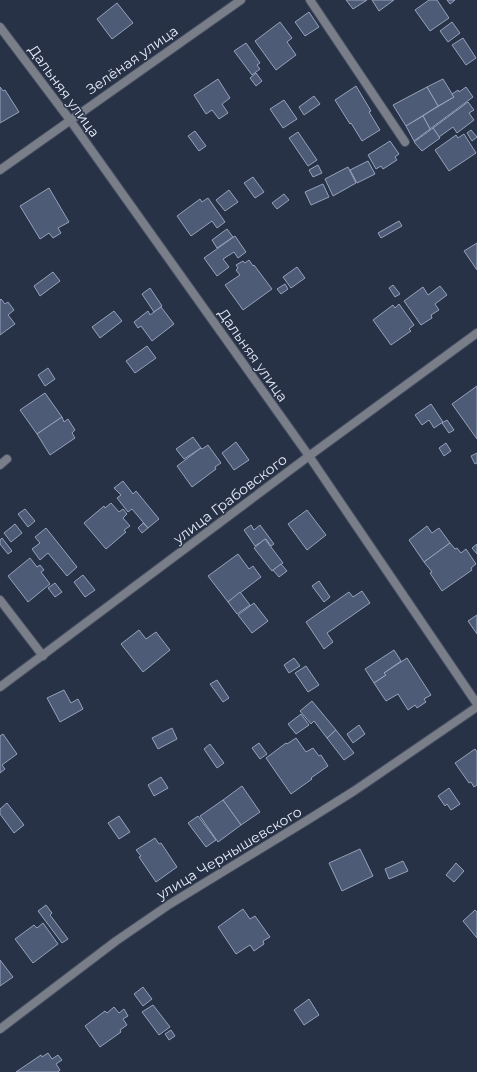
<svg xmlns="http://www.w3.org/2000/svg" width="477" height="1072" font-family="Montserrat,sans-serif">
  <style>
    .building { fill: #4e5b76; stroke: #96a2bc }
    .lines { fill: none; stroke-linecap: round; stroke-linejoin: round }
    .lane-casing { stroke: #464f62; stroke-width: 10 }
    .street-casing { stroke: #464f62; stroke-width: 10 }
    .lane { stroke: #797e89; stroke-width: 8 }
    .street { stroke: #797e89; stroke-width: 8 }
    .labels { text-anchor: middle; stroke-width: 3; stroke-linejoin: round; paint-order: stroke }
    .street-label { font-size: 14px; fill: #e3eaf8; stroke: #283246 }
  </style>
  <rect width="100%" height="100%" fill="#283246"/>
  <!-- building -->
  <g class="building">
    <path d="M346 0H367L353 9Z"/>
    <path d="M372 0H394L379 11Z"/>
    <path d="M429 0H437L449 18 430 31 415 10Z"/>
    <path d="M447 0H455L450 4Z"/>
    <path d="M117 3 133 23 112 39 97 19Z"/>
    <path d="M309 12 319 27 305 36 295 22Z"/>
    <path d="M280 22 292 38 287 42 296 55 276 70 255 41Z"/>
    <path d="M452 22 460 33 448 42 440 31Z"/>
    <path d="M463 38 476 58 466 65 452 45Z"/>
    <path d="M246 43 260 63 257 65 260 69 252 75 234 51Z"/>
    <path d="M256 73 262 81 256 86 250 78Z"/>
    <path d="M218 79 230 98 222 104 228 113 219 119 212 110 206 114 194 95Z"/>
    <path d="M443 79 454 97 438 106 427 87Z"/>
    <path d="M356 86 371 111 369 112 380 130 362 141 351 123 350 124 335 100Z"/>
    <path d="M0 87 3 91 5 90 19 112 0 123Z"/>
    <path d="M427 87 438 106 406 126 393 105Z"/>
    <path d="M466 87 473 97 430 129 423 116 429 112 454 97 452 94 458 90 459 92Z"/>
    <path d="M314 96 320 104 304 115 299 107Z"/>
    <path d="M284 100 297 119 283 128 270 109Z"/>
    <path d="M468 102 474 110 469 113 474 120 457 133 453 127 439 137 433 128Z"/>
    <path d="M423 116 430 129 414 141 406 126Z"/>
    <path d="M433 128 440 138 422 151 414 142Z"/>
    <path d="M471 130 477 137 472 141 467 133Z"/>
    <path d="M195 131 206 146 199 151 188 136Z"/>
    <path d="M298 132 317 160 308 166 289 138Z"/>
    <path d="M464 134 476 153 449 171 435 150 456 135 458 138Z"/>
    <path d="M390 141 399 154 395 157 397 160 383 169 381 166 376 169 368 155Z"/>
    <path d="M368 161 375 174 357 183 350 170Z"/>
    <path d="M318 165 322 173 313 177 309 170Z"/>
    <path d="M348 167 356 183 333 196 325 179Z"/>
    <path d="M253 177 264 192 255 198 244 183Z"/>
    <path d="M323 184 329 197 311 205 305 192Z"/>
    <path d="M49 188 69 222 58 228 61 233 53 238 49 233 40 239 20 206Z"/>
    <path d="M229 190 238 202 225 211 216 200Z"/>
    <path d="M284 194 289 200 277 209 272 203Z"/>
    <path d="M208 198 225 222 217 228 212 221 191 236 177 216 200 199 202 202Z"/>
    <path d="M399 221 402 226 381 238 378 233Z"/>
    <path d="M227 229 233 237 217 248 212 240Z"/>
    <path d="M235 236 246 252 238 258 234 252 223 259 229 267 217 276 204 258Z"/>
    <path d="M477 243V270L464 251Z"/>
    <path d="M249 260 253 266 254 265 272 289 243 310 225 285 240 275 236 270 238 268 236 265 243 261 245 263Z"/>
    <path d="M297 267 305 278 291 288 283 277Z"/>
    <path d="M53 272 60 281 40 296 34 286Z"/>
    <path d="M285 284 288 289 281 294 277 289Z"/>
    <path d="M393 285 400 294 395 297 389 288Z"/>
    <path d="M440 286 447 295 435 304 439 310 431 315 432 318 421 325 404 301 423 287 428 295Z"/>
    <path d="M150 288 162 306 154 312 142 294Z"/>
    <path d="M1 299 5 304 8 302 14 310 8 315 15 324 0 335V300Z"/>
    <path d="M399 304 414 325 409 329 411 331 391 345 373 320 393 305 395 308Z"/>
    <path d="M161 307 174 324 152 341 141 326 138 328 134 322 148 311 150 315Z"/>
    <path d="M114 311 122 321 100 338 92 327Z"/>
    <path d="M147 346 156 358 135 373 126 361Z"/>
    <path d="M48 368 55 379 45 386 38 375Z"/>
    <path d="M477 386V439L452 404Z"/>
    <path d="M45 393 62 417 37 434 20 410Z"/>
    <path d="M431 404 443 422 434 428 429 420 422 425 415 415Z"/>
    <path d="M62 417 64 422 68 419 75 430 72 433 75 438 50 455 37 434Z"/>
    <path d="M447 420 454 430 449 433 442 423Z"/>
    <path d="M193 437 201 448 184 459 176 449Z"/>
    <path d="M236 442 249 460 234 470 222 453Z"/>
    <path d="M446 443 451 451 444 456 439 448Z"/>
    <path d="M208 445 221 463 215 467 216 469 192 487 177 466 201 448 202 449Z"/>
    <path d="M477 453V463L475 464 471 456Z"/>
    <path d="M123 481 133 494 136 491 159 519 148 528 132 509 128 512 117 498 121 495 114 488Z"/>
    <path d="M111 503 119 512 123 509 127 514 123 518 130 526 124 530 126 532 106 549 84 523 104 506 105 508Z"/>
    <path d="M25 509 35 521 28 527 18 514Z"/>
    <path d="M307 510 326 535 307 550 288 524Z"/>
    <path d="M143 523 148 528 142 533 138 528Z"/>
    <path d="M15 524 22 533 11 542 4 533Z"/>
    <path d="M251 525 254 530 260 525 274 544 271 546 266 539 255 546 244 530Z"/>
    <path d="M427 526 432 533 439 528 450 543 424 562 409 540Z"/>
    <path d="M46 528 77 567 67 576 48 553 40 560 32 549 40 543 35 537Z"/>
    <path d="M2 538 12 551 8 554 0 544V540Z"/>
    <path d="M265 539 283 563 272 571 254 548Z"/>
    <path d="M450 543 455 549 457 548 461 553 466 549 476 564 471 568 472 570 442 591 430 573 432 572 424 562Z"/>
    <path d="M477 544V554L472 548Z"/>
    <path d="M238 554 249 569 253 566 261 577 228 602 208 576Z"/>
    <path d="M30 558 37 567 40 565 44 570 41 572 50 584 28 602 8 576Z"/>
    <path d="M281 564 287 571 279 577 273 570Z"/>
    <path d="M83 575 95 590 85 597 74 582Z"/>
    <path d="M319 581 330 597 324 602 312 586Z"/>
    <path d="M55 583 62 592 55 597 48 588Z"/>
    <path d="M362 591 370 603 327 633 333 642 324 649 306 622 349 592 353 597Z"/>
    <path d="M240 592 250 605 237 614 228 602Z"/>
    <path d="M254 603 268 621 252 633 238 615Z"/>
    <path d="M477 615V634L468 621Z"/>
    <path d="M139 630 146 639 156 632 170 650 143 672 121 644Z"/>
    <path d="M394 650 401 661 384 673 386 675 374 683 365 669Z"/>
    <path d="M294 658 300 666 289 673 284 665Z"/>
    <path d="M407 658 431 695 424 699 426 702 417 708 415 705 408 710 398 694 386 701 374 683 386 675 384 673Z"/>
    <path d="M306 666 319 685 308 692 295 673Z"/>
    <path d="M217 680 229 698 223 702 210 684Z"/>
    <path d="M64 690 71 703 78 699 83 709 60 722 47 698Z"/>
    <path d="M312 701 336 730 327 738 314 721 311 724 300 711Z"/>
    <path d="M301 714 309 725 296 734 288 724Z"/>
    <path d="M359 725 365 734 353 743 347 734Z"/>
    <path d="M172 728 177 739 158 749 152 738Z"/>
    <path d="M336 730 354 753 344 760 327 738Z"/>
    <path d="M3 734 17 754 2 765 5 769 0 773V736Z"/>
    <path d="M296 738 306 752 313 748 319 756 321 755 328 766 311 778 312 779 291 794 266 758 286 743 287 744Z"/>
    <path d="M259 743 267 754 260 759 252 748Z"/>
    <path d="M210 744 224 763 217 768 204 749Z"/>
    <path d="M475 749 477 752V785L474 787 471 782 469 783 455 763Z"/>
    <path d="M161 777 168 788 154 796 148 785Z"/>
    <path d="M242 786 260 812 241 825 223 800Z"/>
    <path d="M449 788 460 804 451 810 447 804 445 806 438 796Z"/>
    <path d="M223 800 241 825 218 842 200 816Z"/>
    <path d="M7 803 24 825 14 833 0 814V809Z"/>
    <path d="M119 816 130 832 119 839 108 823Z"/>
    <path d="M198 816 216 840 206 847 188 823Z"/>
    <path d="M155 838 159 844 161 843 177 867 156 882 139 857 141 856 136 850Z"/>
    <path d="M360 849 373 876 342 891 329 863Z"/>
    <path d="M403 861 408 871 389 879 385 869Z"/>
    <path d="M456 863 464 871 454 882 446 875Z"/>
    <path d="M46 905 52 913 50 915 68 939 62 943 38 911Z"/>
    <path d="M243 909 250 919 255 916 270 937 263 941 264 944 254 951 250 945 236 954 218 927Z"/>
    <path d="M475 910 477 912V938L463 921Z"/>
    <path d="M43 923 58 944 33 963 15 939 34 925 37 928Z"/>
    <path d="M0 960 13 977 0 986Z"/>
    <path d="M143 987 152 999 143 1006 134 994Z"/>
    <path d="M309 999 319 1015 304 1025 294 1010Z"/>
    <path d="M153 1005 170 1027 159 1035 142 1012Z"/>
    <path d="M114 1007 119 1013 124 1009 128 1016 123 1019 127 1025 120 1030 121 1032 100 1047 85 1026 105 1011 107 1013Z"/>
    <path d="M171 1030 175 1036 169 1040 165 1034Z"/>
    <path d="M48 1053 52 1059 58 1055 62 1060 56 1064 60 1070 58 1072H16L41 1055 42 1057Z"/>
  </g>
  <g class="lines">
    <defs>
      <path id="lane" d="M310 0 405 142"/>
      <g id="street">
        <path d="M0 27 70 120 309 456 477 704"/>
        <path d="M0 170 241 0"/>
        <path d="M0 465 7 459"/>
        <path d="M0 600 43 656"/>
        <path d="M0 687 309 456 477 333"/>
        <path d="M0 1029 116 941 170 904 306 821 354 791 477 707"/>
      </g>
    </defs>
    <!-- lane casing -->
    <use href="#lane" class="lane-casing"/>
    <!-- street casing -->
    <use href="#street" class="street-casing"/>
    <!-- lane -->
    <use href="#lane" class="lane"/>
    <!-- street -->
    <use href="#street" class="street"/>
  </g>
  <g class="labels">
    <!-- street labels -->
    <g class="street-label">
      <text transform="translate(132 60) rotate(-35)" y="5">Зелёная улица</text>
      <text transform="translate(64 91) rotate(54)" y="5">Дальняя улица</text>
      <text transform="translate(253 355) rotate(55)" y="5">Дальняя улица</text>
      <text transform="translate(230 499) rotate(-37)" y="5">улица Грабовского</text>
      <text transform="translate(229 853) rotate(-31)" y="5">улица Чернышевского</text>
    </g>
  </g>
</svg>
